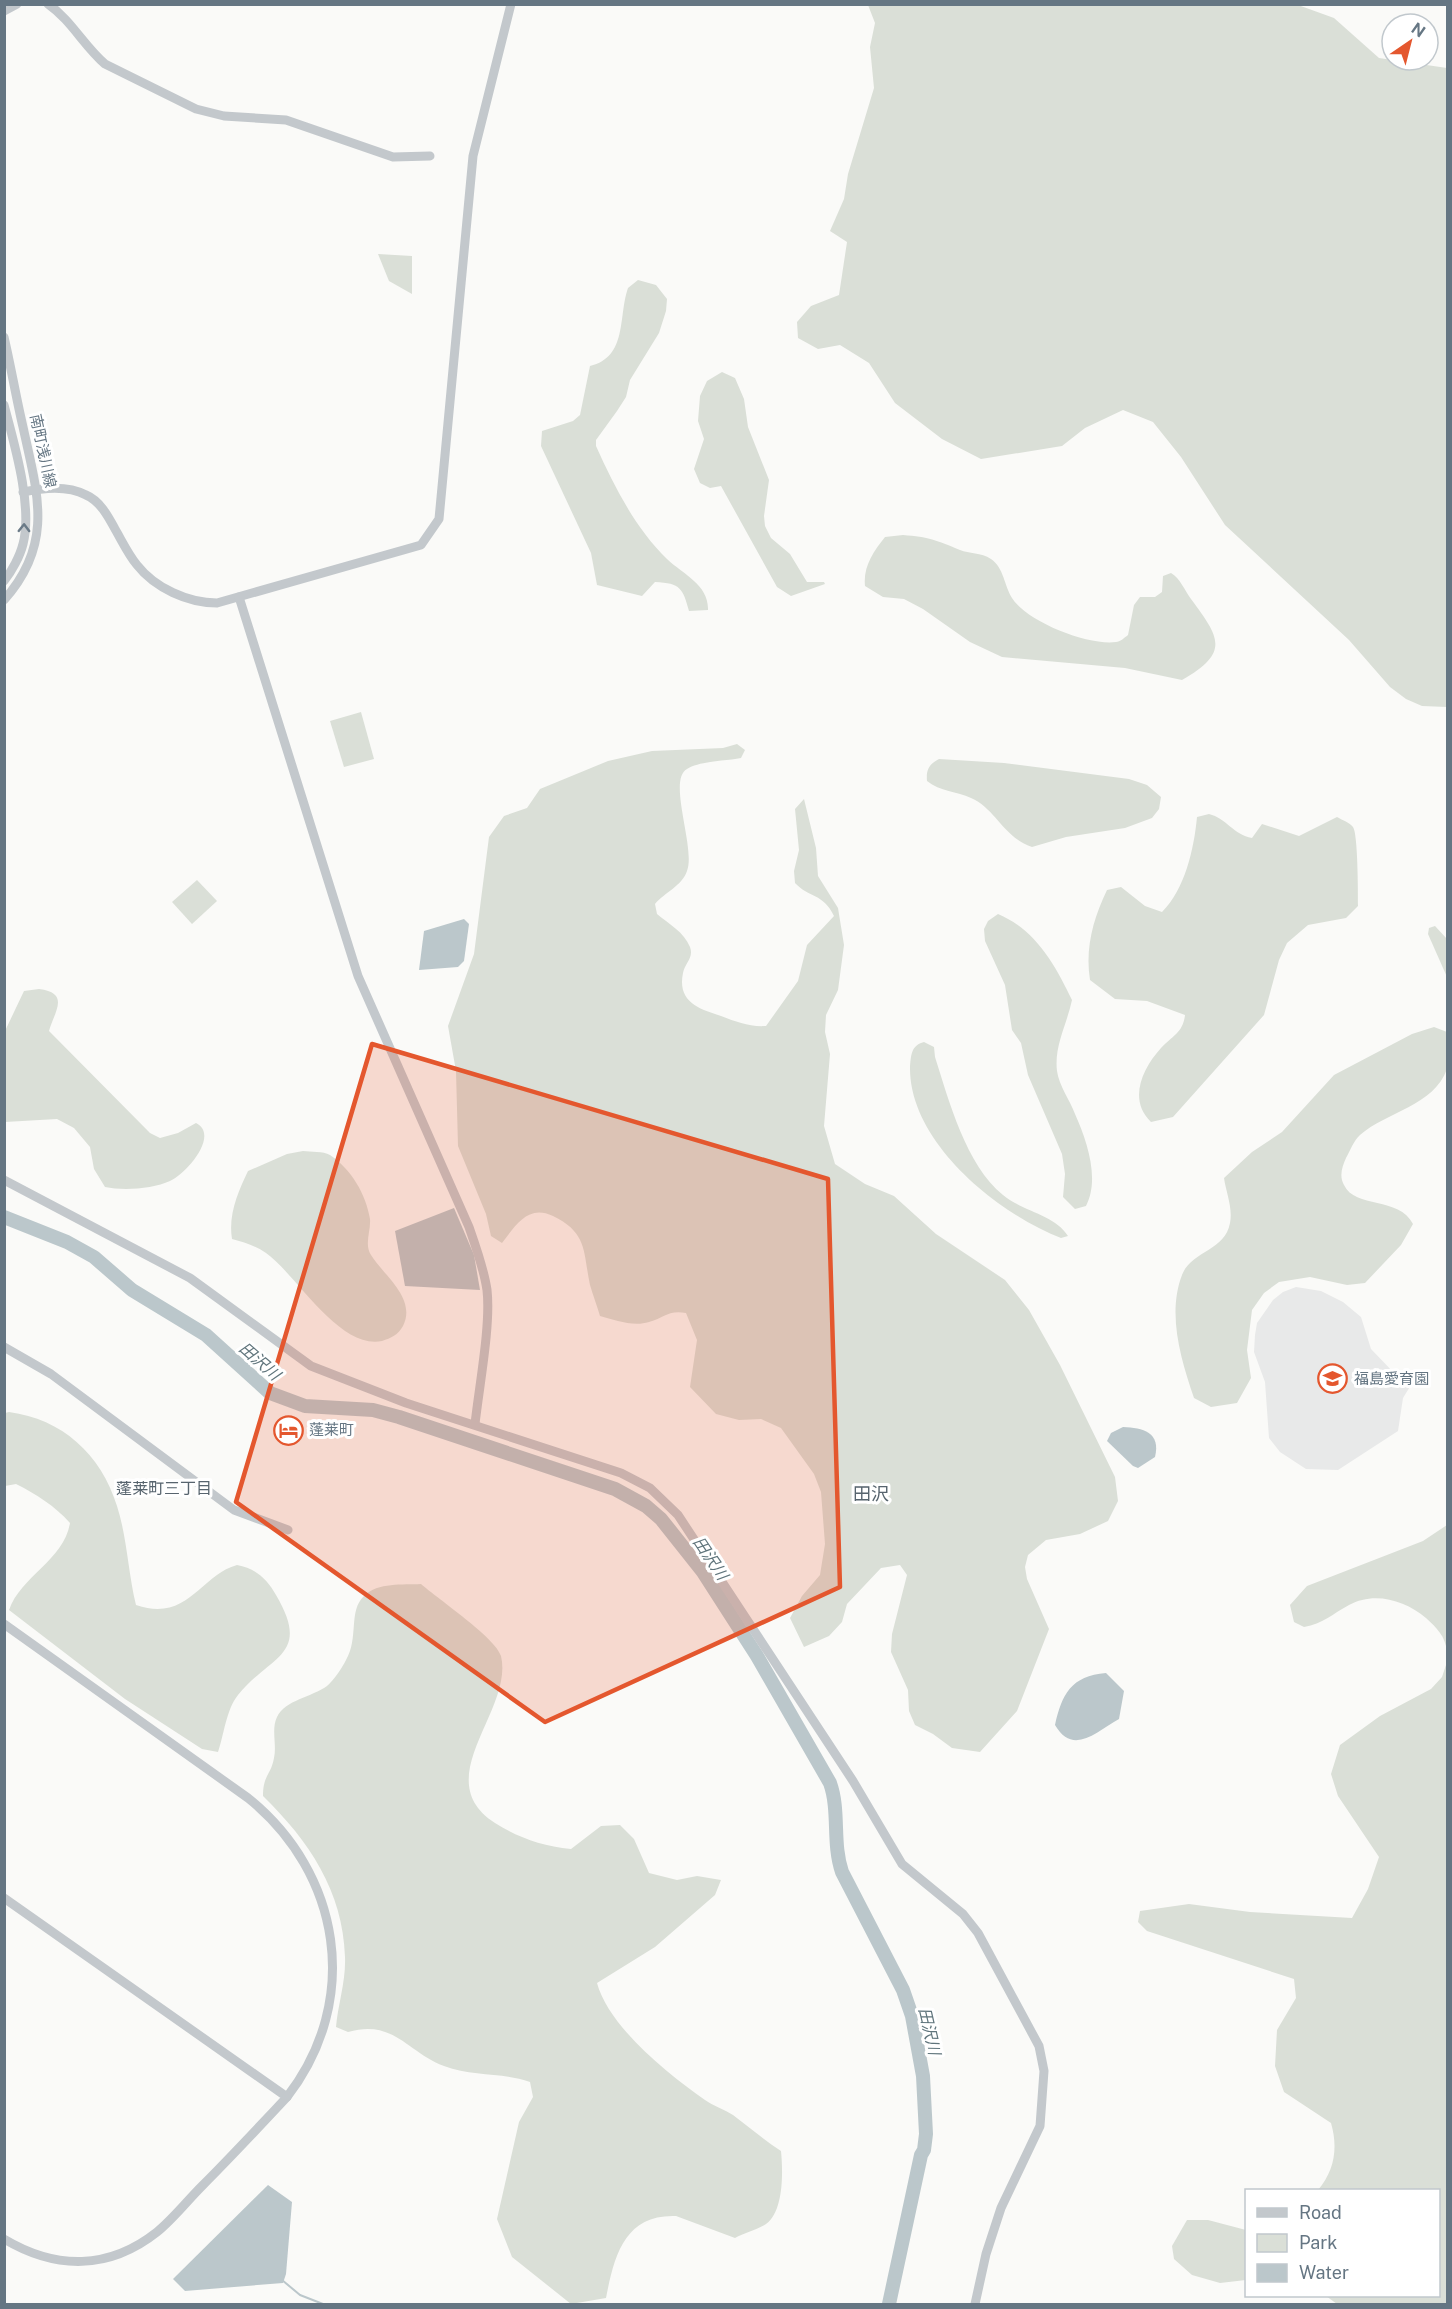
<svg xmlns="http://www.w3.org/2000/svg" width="1452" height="2309" font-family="'Public Sans','Noto Sans JP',sans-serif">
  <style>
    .built { fill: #e8e9e9 }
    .green { fill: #dadfd7 }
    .water { fill: #bbc7cb }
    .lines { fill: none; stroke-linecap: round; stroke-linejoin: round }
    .stream { stroke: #bbc7cb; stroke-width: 2 }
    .river { stroke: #bbc7cb; stroke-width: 14 }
    .minor { stroke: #c3c8cc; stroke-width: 9 }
    .oneway { stroke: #6a7a87 }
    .marked { fill: #e4572e; fill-opacity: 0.2; stroke: #e4572e; stroke-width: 4.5; stroke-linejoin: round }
    .labels { text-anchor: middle; stroke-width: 6; stroke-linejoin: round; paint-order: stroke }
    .street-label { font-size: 15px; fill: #657683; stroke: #fff }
    .poi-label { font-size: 15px; fill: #657683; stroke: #fff; text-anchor: start }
    .water-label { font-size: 16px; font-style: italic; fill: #60757c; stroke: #fff }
    .neighbourhood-label { font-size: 16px; fill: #57646e; stroke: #fff }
    .quarter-label { font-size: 18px; fill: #57646e; stroke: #fff }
  </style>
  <rect width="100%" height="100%" fill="#fafaf8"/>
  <!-- built -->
  <path class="built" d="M1296 1287 1321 1291 1343 1302 1361 1317 1371 1349 1397 1376 1411 1385 1403 1398 1398 1431 1338 1470 1306 1469 1280 1452 1269 1438 1265 1382 1254 1352 1255 1335 1257 1323 1273 1300 1283 1292Z"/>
  <!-- green -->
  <g class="green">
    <path d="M868 5H1298L1334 18 1379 58 1447 68V707L1422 706 1406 699 1390 687 1349 640 1225 525 1181 457 1153 422 1123 410 1085 428 1062 446 981 459 942 439 895 403 869 363 840 345 818 349 798 338 797 322 811 306 839 295 847 242 830 231 844 199 848 174 874 88 870 47 875 23Z"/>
    <path d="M378 254 412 256V294L389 281Z"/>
    <path d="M638 280 656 285 667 299 666 311 659 333 630 380 626 397 617 411 596 440V446C614 486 635 528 667 559 684 575 709 585 708 610L689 611C683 589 681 583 655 582L642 596 597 585 591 553 541 446 542 431 573 421 580 415 590 366C628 357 618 316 628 288Z"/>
    <path d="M722 372 735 378 744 399 748 427 769 480 764 516 765 526 771 538 790 554 807 582H824L825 584 791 596 777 587 721 486 710 488 700 483 694 469 704 439 698 421 700 396 707 381Z"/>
    <path d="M903 535C929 537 936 540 960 550 969 554 981 552 991 559 1004 568 1004 585 1012 598 1027 622 1089 646 1116 642 1120 642 1124 638 1128 635L1134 605 1140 597H1155L1162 592 1163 576 1171 573C1180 578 1185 591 1191 599 1219 637 1231 652 1182 680L1125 668 1002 657 970 642 923 609 904 599 883 597 865 586C863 567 873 552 885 537Z"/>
    <path d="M361 712 374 759 344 767 330 721Z"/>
    <path d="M737 744 745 750 741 758C726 761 699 761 687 769 667 780 696 848 687 871 682 886 665 892 655 904L657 914C669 924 684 932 690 947 694 958 685 963 683 973 677 1002 699 1009 721 1016 737 1022 749 1027 766 1026L798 981 807 945 834 916C823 893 809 898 795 883L794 871 799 850 795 809 804 799 816 848 818 876 838 908 844 945 838 990 826 1015 825 1032 830 1054 824 1126 835 1164 865 1184 894 1196 936 1234 1005 1280 1029 1310 1060 1365 1115 1477 1118 1501 1108 1521 1080 1534 1046 1540 1028 1555 1025 1567 1027 1579 1049 1629 1017 1711 980 1752 952 1748 933 1734 915 1725 909 1711 908 1690 891 1652 892 1634 907 1575 900 1565 881 1568 847 1604 842 1622 829 1636 804 1647 790 1618 802 1596 820 1575 825 1544 821 1492 814 1474 781 1428 761 1419 739 1420 716 1414 690 1387 697 1340 686 1313C667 1310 665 1318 649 1322 633 1327 615 1320 600 1316 597 1306 593 1295 590 1285 583 1252 588 1233 553 1216 528 1204 516 1225 502 1243L491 1236 486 1214 458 1146 456 1071 448 1026 474 954 489 837 504 816 527 808 540 789 608 761 652 751 723 748Z"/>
    <path d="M939 759 1004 763 1129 779 1147 785 1161 797 1159 809 1152 818 1125 828 1066 837 1032 847C1003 837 996 809 971 798 957 791 940 792 927 781 926 770 929 764 939 759Z"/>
    <path d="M1209 814C1226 818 1234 835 1252 838L1262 824 1299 836 1337 817C1342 820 1349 822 1353 827 1358 834 1358 893 1358 906L1346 918 1308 925 1287 943 1279 960 1264 1015 1173 1117 1151 1122C1128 1100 1142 1069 1161 1048 1172 1036 1183 1033 1185 1015L1147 1001 1115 999 1090 980C1085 949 1093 919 1107 890L1121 887 1145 906 1162 912C1185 889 1194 849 1197 817Z"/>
    <path d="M197 880 217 901 192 924 172 902Z"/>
    <path d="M998 914C1036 930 1055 965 1072 1000 1067 1024 1054 1046 1057 1071 1059 1086 1070 1100 1075 1114 1087 1141 1100 1179 1086 1206L1075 1209 1063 1197 1065 1174 1062 1154 1028 1075 1021 1043 1012 1030 1005 985 985 941 984 929 988 921Z"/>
    <path d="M1435 926 1447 939V977L1428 934 1429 928Z"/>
    <path d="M39 989C71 993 54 1012 49 1031L150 1133 160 1138 178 1133 196 1123C220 1135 186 1174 170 1181 153 1189 123 1191 105 1187L94 1169 90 1147 74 1128 57 1119 5 1122V1031L24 991Z"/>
    <path d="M1434 1027 1447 1032C1448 1043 1451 1059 1447 1069 1434 1106 1386 1112 1360 1135 1354 1140 1350 1151 1346 1158 1342 1167 1339 1176 1344 1185 1355 1209 1399 1196 1413 1224L1401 1245 1365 1283 1347 1285 1310 1277 1279 1282 1264 1293 1252 1310 1247 1350 1251 1378 1237 1403 1211 1407 1194 1398C1181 1360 1167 1314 1182 1275 1191 1251 1225 1251 1230 1223 1233 1208 1226 1192 1224 1178L1252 1152 1282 1132 1334 1075 1412 1034Z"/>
    <path d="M924 1042 934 1047 935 1057C949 1101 966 1165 1003 1195 1024 1212 1055 1215 1068 1236L1061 1238C997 1213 909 1142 910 1067 911 1056 911 1045 924 1042Z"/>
    <path d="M303 1151C311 1152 323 1151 330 1155 351 1169 366 1194 370 1219 371 1231 364 1244 371 1255 383 1275 417 1298 403 1326 398 1335 391 1338 382 1341 339 1350 296 1274 266 1253 256 1246 244 1242 232 1239 228 1215 238 1192 248 1171L287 1154Z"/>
    <path d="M9 1412C62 1419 101 1454 117 1506 127 1537 128 1572 136 1605 188 1623 200 1575 237 1565 255 1568 267 1579 276 1595 312 1656 270 1655 238 1695 226 1710 224 1735 218 1752L202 1749 125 1699 9 1610C21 1576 64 1560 70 1523 55 1506 36 1494 16 1484L5 1486V1413Z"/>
    <path d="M1447 1525V1651C1445 1636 1437 1628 1426 1618 1405 1600 1374 1591 1349 1605 1332 1614 1323 1624 1304 1627L1294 1622 1290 1605 1307 1586 1423 1541Z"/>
    <path d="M421 1584C438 1599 496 1638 501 1656 514 1711 427 1779 495 1823 519 1838 542 1846 571 1849L601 1826 620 1825 634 1839 649 1873 677 1880 697 1876 721 1880 715 1895 655 1947 597 1983C609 2027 668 2074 705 2100 713 2106 724 2109 733 2115 749 2127 764 2140 781 2151 783 2171 784 2211 766 2224 757 2230 744 2233 735 2238L676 2216C624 2214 614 2257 606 2298L571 2304 512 2257 497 2219 519 2122 533 2097 530 2082C502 2072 473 2077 444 2066 407 2052 394 2019 348 2032L336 2027C338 2004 346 1981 345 1957 343 1891 309 1841 263 1796 263 1775 271 1775 274 1758 277 1745 271 1729 277 1717 285 1700 312 1697 327 1686 334 1680 342 1668 346 1660 359 1638 348 1611 364 1596 378 1582 403 1585 421 1584Z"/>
    <path d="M1447 1662V2304H1337L1326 2296H1438V2190H1318C1335 2170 1338 2147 1331 2123L1284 2092 1275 2066 1277 2030 1296 1998 1294 1979 1147 1931 1138 1922 1140 1911 1189 1904 1250 1912 1352 1918 1368 1889 1379 1857 1338 1796 1331 1774 1340 1745 1380 1716 1431 1689 1442 1677Z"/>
    <path d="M1187 2220H1208L1246 2230V2280L1220 2283 1192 2275 1174 2259 1172 2246Z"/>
  </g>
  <!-- water -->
  <g class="water">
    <path d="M464 919 469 924 464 961 458 967 419 970 424 931Z"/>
    <path d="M454 1208 474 1255 480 1290 405 1286 395 1231Z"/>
    <path d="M1123 1427C1143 1428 1161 1432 1155 1457L1138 1468 1133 1466 1107 1441 1111 1433Z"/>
    <path d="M1106 1673 1124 1691 1119 1719C1096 1732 1073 1756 1055 1725 1062 1694 1071 1676 1106 1673Z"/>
    <path d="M268 2185 292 2202 286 2274 283 2283 185 2291 173 2279Z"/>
  </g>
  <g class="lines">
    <!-- stream -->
    <path class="stream" d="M282 2280 300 2295 323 2304"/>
    <!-- river -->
    <path class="river" d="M4 1217 67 1242 94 1257 132 1290 206 1335 270 1393 305 1406 373 1410 399 1417 615 1489 646 1506 661 1519 703 1572 757 1656 830 1783C840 1811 832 1843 842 1872L903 1990 912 2016 923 2076 926 2134 924 2150 921 2155 889 2304"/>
    <!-- minor -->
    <g class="minor">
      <path d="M48 4C71 20 84 46 105 64L196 109 224 116 286 120 393 157 430 156"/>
      <path d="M4 11 17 4"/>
      <path d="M4 337C11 367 16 397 23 427 37 492 55 543 4 600"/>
      <path d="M4 405C14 443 33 506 23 544 20 556 12 571 4 581"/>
      <path d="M23 492C43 488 67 485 86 495 100 501 108 516 115 529 122 541 128 554 137 565 155 588 188 603 217 603L421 545 439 519 473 156 511 4"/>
      <path d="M239 597 358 976 469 1227C476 1247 484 1269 487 1290 491 1325 479 1387 475 1424"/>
      <path d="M4 1180 190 1278 311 1366 406 1403 621 1473 650 1488 678 1515 853 1781 902 1864 963 1914 978 1933 1039 2046 1044 2071 1040 2126 1001 2208 986 2254 975 2304"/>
      <path d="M4 1347 51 1374 234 1510 288 1530"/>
      <path d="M4 1624 248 1798C341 1873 362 2000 287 2097"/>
      <path d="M4 1898 287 2097C259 2127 231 2157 202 2186 187 2201 173 2219 157 2232 109 2270 56 2270 4 2239"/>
    </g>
  </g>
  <!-- one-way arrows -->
  <defs><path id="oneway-chevron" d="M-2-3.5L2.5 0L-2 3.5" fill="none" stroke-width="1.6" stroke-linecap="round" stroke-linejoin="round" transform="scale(1.5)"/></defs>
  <use class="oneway" href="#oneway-chevron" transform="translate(24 528) rotate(-89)"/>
  <!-- marked area -->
  <path class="marked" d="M372 1044 828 1179 840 1587 545 1722 236 1502Z"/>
  <!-- icons -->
  <defs>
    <symbol id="school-ring" viewBox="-11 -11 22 22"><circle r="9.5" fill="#fff" stroke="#e4572e" stroke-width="1.5"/><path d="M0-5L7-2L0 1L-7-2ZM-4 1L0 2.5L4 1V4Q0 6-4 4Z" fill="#e4572e"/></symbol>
    <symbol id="hotel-ring" viewBox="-11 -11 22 22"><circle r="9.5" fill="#fff" stroke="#e4572e" stroke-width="1.5"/><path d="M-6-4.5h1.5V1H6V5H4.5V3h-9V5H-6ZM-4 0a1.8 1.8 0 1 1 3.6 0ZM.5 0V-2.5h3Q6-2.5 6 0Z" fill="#e4572e"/></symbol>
  </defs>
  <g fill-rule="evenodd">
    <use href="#school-ring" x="1316" y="1362" width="33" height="33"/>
    <use href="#hotel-ring" x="272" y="1414" width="33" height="33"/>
  </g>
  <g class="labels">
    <!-- street labels -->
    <g class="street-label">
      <text transform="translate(43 451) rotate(78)" y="5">南町浅川線</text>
    </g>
    <!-- poi labels -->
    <g class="poi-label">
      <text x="1354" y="1384">福島愛育園</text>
      <text x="309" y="1435">蓬莱町</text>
    </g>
    <!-- water labels -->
    <g class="water-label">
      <text transform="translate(260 1361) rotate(41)" y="6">田沢川</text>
      <text transform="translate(711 1558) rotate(56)" y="6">田沢川</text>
      <text transform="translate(930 2031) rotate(77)" y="6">田沢川</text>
    </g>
    <!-- neighbourhood labels -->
    <g class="neighbourhood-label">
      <text x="164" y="1494">蓬莱町三丁目</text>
    </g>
    <!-- quarter labels -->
    <g class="quarter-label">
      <text x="871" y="1500">田沢</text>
    </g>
  </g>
  <!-- border -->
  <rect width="1452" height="2309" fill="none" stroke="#657683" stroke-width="12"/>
  <!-- legend -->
  <rect x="1245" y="2189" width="195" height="108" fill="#ffffff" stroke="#c1c8cd" stroke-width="1.5"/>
  <rect x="1257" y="2208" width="30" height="9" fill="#c3c8cc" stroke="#c1c8cd" stroke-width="1.5"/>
  <text x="1299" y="2219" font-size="18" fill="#657683">Road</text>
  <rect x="1257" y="2234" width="30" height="18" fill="#dadfd7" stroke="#c1c8cd" stroke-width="1.5"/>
  <text x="1299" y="2249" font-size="18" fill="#657683">Park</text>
  <rect x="1257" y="2264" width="30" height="18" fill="#bbc7cb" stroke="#c1c8cd" stroke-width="1.5"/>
  <text x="1299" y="2279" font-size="18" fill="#657683">Water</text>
  <!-- north arrow -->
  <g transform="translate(1410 42) rotate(35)"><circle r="28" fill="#ffffff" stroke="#c1c8cd" stroke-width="1.5"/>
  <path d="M0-4.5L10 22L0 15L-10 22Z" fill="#e4572e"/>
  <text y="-9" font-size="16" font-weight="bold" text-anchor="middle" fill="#657683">N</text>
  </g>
</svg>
